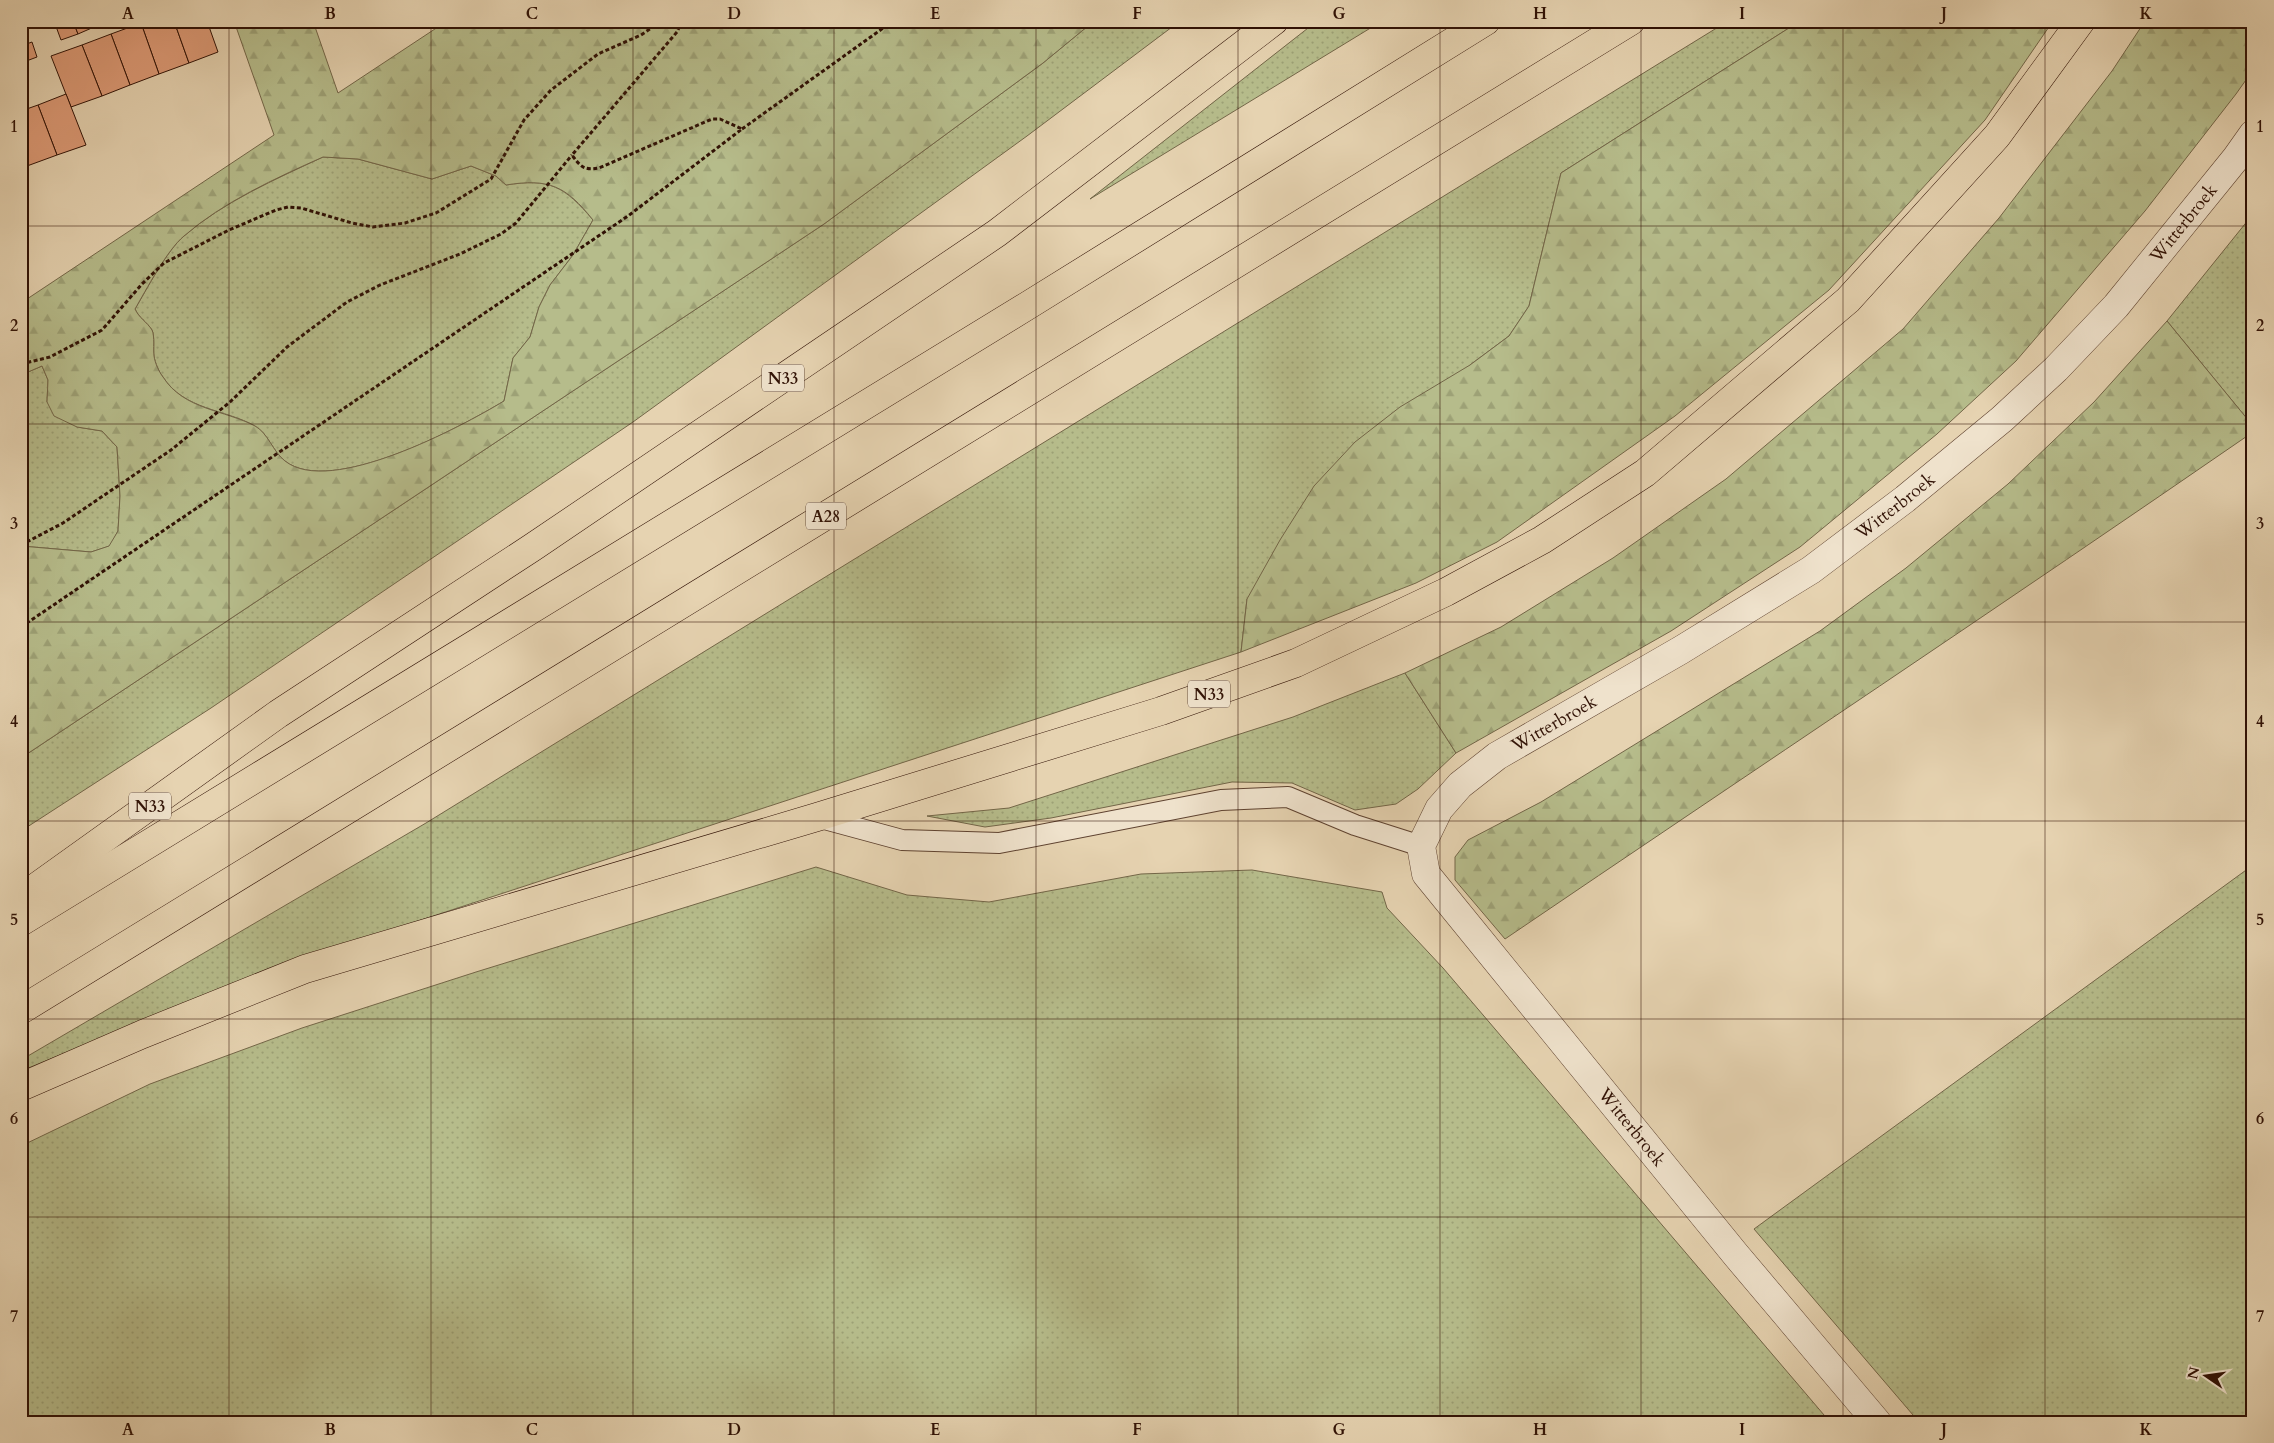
<svg xmlns="http://www.w3.org/2000/svg" width="2274" height="1443" font-family="Cardo,serif">
  <style>
    .grass { fill: url(#grass-dots); stroke: #736648 }
    .forest { fill: url(#forest-firs); stroke: #736648; fill-rule: evenodd }
    .building { fill: #dd9a76; stroke: #301105 }
    .lines { fill: none; stroke-linecap: round; stroke-linejoin: round }
    .lane-casing { stroke: #5e4230; stroke-width: 22 }
    .street-casing { stroke: #5e4230; stroke-width: 29 }
    .highway-casing { stroke: #301105; stroke-width: 29 }
    .path { stroke: #301105; stroke-width: 3; stroke-dasharray: 4 2.5; stroke-linecap: butt }
    .lane { stroke: #efe2cc; stroke-width: 20 }
    .street { stroke: #efe2cc; stroke-width: 28 }
    .highway { stroke: #e6d3b1; stroke-width: 28 }
    .grid { fill: none; stroke: #301105; stroke-width: 1; stroke-opacity: 0.55 }
    .labels { text-anchor: middle; stroke-width: 4; stroke-linejoin: round; paint-order: stroke }
    .shield { fill: #efe2cc; stroke: #695041; stroke-width: 1 }
    .shield-label { font-size: 16px; font-weight: bold; fill: #301105 }
    .street-label { font-size: 18px; fill: #301105; stroke: #efe2cc }
    .neatline { fill: none; stroke: #301105; stroke-width: 2 }
    .grid-label { font-size: 16px; text-anchor: middle; font-weight: bold; fill: #301105 }
  </style>
  <defs>
    <pattern id="grass-dots" width="8" height="8" patternUnits="userSpaceOnUse" patternTransform="scale(1.25)"><rect width="8" height="8" fill="#b6bc8b"/><path d="M2 2h.1M6 6h.1" fill="none" stroke="#9da176" stroke-width="1.8" stroke-linecap="round"/></pattern>
    <pattern id="forest-firs" width="22" height="20" patternUnits="userSpaceOnUse" patternTransform="scale(1.25)"><rect width="22" height="20" fill="#b6bc8b"/><path d="M5 1l3.5 6h-7zM16 11l3.5 6h-7z" fill="#9da176"/></pattern>
  </defs>
  <rect width="100%" height="100%" fill="#e6d3b1"/>
  <filter id="stains"><feTurbulence type="fractalNoise" baseFrequency=".004" numOctaves="4"/><feColorMatrix values="0 0 0 0 .2 0 0 0 0 .09 0 0 0 0 .02 0 0 0 .5 -.17"/></filter>
  <radialGradient id="worn" r=".72"><stop offset=".6" stop-color="#630" stop-opacity="0"/><stop offset="1" stop-color="#630" stop-opacity=".3"/></radialGradient>
  <!-- grass -->
  <g class="grass">
    <path d="M1094 21H1180L1027 136 633 422 211 708 21 831V758L824 224 1043 63Z"/>
    <path d="M1317 21H1382L1090 199Z"/>
    <path d="M1728 21H1800L1561 173 1529 306 1509 336 1470 365 1247 599 1241 652 271 969 21 1071V1060L426 823Z"/>
    <path d="M323 157 358 159 432 179 471 166 496 176 506 185C550 178 564 186 593 220L573 255 550 285 539 307 530 337 513 358 504 401C461 427 331 497 285 461 273 452 268 433 255 426 225 409 184 410 163 377 159 372 155 363 154 356 153 349 155 337 152 330 147 322 139 318 135 309 147 289 167 250 184 236 223 202 276 179 323 157Z"/>
    <path d="M2253 214V426L2167 321Z"/>
    <path d="M42 366 48 380 47 402 77 427 102 431 117 447 120 496 118 531 110 546 91 552 21 546V375Z"/>
    <path d="M1405 673 1456 753 1418 789 1396 804 1355 810 1292 783 1232 782 1051 818 985 827 927 816 1009 808 1293 717Z"/>
    <path d="M2253 865V1422H1919L1754 1229Z"/>
    <path d="M816 867 907 895 989 902 1141 874 1252 870 1382 892 1387 908 1443 968 1830 1422H21V1146L150 1084 302 1028 476 972Z"/>
  </g>
  <!-- forest -->
  <g class="forest">
    <path d="M234 21H313L338 93 447 21H1094L1043 63 824 224 21 758V546L91 552 109 546 118 531 120 496 117 447 102 431 77 427 54 416 47 402 48 380 42 366 21 375V303L274 135ZM323 157 358 159 432 179 471 166 496 176 506 185C549 178 566 186 593 220L573 255 550 285 539 307 530 337 513 358 504 401C461 427 330 497 285 461 273 452 268 433 255 426 225 410 184 410 163 377 159 372 155 363 154 356 153 349 155 337 152 330 147 322 139 318 135 309 146 290 167 250 184 236 223 202 276 178 323 157Z"/>
    <path d="M1800 21H2053L1985 120 1829 290 1675 416 1497 542 1416 583 1241 652 1247 599 1280 540 1314 486 1355 442 1400 407 1470 365 1509 336 1529 306 1561 173Z"/>
    <path d="M2145 21H2253V70L2236 94 2145 211 2016 361 1937 434 1800 547 1671 631 1456 753 1405 673 1501 627 1613 558 1726 479 1903 329 1999 218 2112 71Z"/>
    <path d="M2167 321 2253 426V432C2005 603 1754 770 1505 939L1455 880V857L1468 840 1541 802 1820 631 1906 568 2008 484 2094 402Z"/>
  </g>
  <!-- building -->
  <g class="building">
    <path d="M54 21H73L78 34 61 40Z"/>
    <path d="M73 21H91L94 27 78 34Z"/>
    <path d="M146 21H174L189 63 159 74 141 23Z"/>
    <path d="M174 21H207L218 52 189 63Z"/>
    <path d="M141 23 159 74 130 85 111 34Z"/>
    <path d="M111 34 130 85 102 96 82 45Z"/>
    <path d="M32 42 37 57 21 63V46Z"/>
    <path d="M82 45 102 96 71 107 51 56Z"/>
    <path d="M66 94 86 145 57 155 38 105Z"/>
    <path d="M38 105 57 155 27 166 21 151V111Z"/>
  </g>
  <g class="lines">
    <defs>
      <path id="lane" d="M817 817 902 840 999 843 1221 800 1288 797 1355 825 1421 846"/>
      <g id="street">
        <path id="s1" d="M1877 1422 1736 1255 1426 874 1421 846 1439 809 1460 785 1497 756 1681 650 1811 570 1905 499 2002 419 2056 369 2116 306 2236 158 2253 134"/>
      </g>
      <g id="highway">
        <path d="M21 898 278 714 533 547 997 233 1274 21"/>
        <path d="M21 922 1027 306 1486 21"/>
        <path d="M21 1010 1631 21"/>
        <path d="M21 1087 143 1034 305 969 817 817 1161 711 1296 663 1446 592 1542 540 1645 473 1848 300 1997 136 2081 21"/>
      </g>
    </defs>
    <!-- lane casing -->
    <use href="#lane" class="lane-casing"/>
    <!-- street casing -->
    <use href="#street" class="street-casing"/>
    <!-- highway casing -->
    <use href="#highway" class="highway-casing"/>
    <!-- path -->
    <g class="path">
      <path d="M742 129 893 21"/>
      <path d="M21 364 50 357 102 330 142 284 164 263 229 230 276 210 288 207 301 208 352 223 373 227 405 223 436 213 491 179 524 120 551 90 598 54 641 35 662 21"/>
      <path d="M21 545 63 523 171 450 230 402 287 347 347 302 380 285 460 254 501 234 516 223 572 155"/>
      <path d="M21 627 628 216 742 129 720 119H712L599 168C584 171 580 166 572 155L677 32 682 21"/>
    </g>
    <!-- lane -->
    <use href="#lane" class="lane"/>
    <!-- street -->
    <use href="#street" class="street"/>
    <!-- highway -->
    <use href="#highway" class="highway"/>
  </g>
  <!-- grid -->
  <path class="grid" d="M229 21V1422M431 21V1422M633 21V1422M834 21V1422M1036 21V1422M1238 21V1422M1440 21V1422M1641 21V1422M1843 21V1422M2045 21V1422M21 226H2253M21 424H2253M21 622H2253M21 821H2253M21 1019H2253M21 1217H2253"/>
  <g class="labels">
    <!-- shield labels -->
    <g class="shield">
      <rect x="762" y="364.5" width="42" height="27" rx="4"/>
      <rect x="806" y="502.5" width="40" height="27" rx="4"/>
      <rect x="1188" y="680.5" width="42" height="27" rx="4"/>
      <rect x="129" y="792.5" width="42" height="27" rx="4"/>
    </g>
    <g class="shield-label">
      <text x="783" y="384">N33</text>
      <text x="826" y="522">A28</text>
      <text x="1209" y="700">N33</text>
      <text x="150" y="812">N33</text>
    </g>
    <!-- street labels -->
    <g class="street-label">
      <text dy="6" stroke="none"><textPath href="#s1" startOffset="1734">Witterbroek</textPath></text>
      <text dy="6" stroke="none"><textPath href="#s1" startOffset="1329">Witterbroek</textPath></text>
      <text dy="6" stroke="none"><textPath href="#s1" startOffset="924">Witterbroek</textPath></text>
      <text transform="translate(1632 1127) rotate(51)" y="6">Witterbroek</text>
    </g>
  </g>
  <!-- margin -->
  <rect width="2274" height="1443" fill="none" stroke="#e6d3b1" stroke-width="55"/>
  <!-- north arrow -->
  <g transform="translate(2206 1376) rotate(283)" stroke="#efe2cc" stroke-width="4" paint-order="stroke">
  <path d="M0-4L9 19L0 12L-9 19Z" fill="#301105"/>
  <text y="-8" font-size="14" font-weight="bold" text-anchor="middle" fill="#301105">N</text>
  </g>
  <rect x="28" y="28" width="2218" height="1388" class="neatline"/>
  <g class="grid-label">
    <text x="128" y="19">A</text>
    <text x="330" y="19">B</text>
    <text x="532" y="19">C</text>
    <text x="734" y="19">D</text>
    <text x="935" y="19">E</text>
    <text x="1137" y="19">F</text>
    <text x="1339" y="19">G</text>
    <text x="1540" y="19">H</text>
    <text x="1742" y="19">I</text>
    <text x="1944" y="19">J</text>
    <text x="2146" y="19">K</text>
    <text x="14" y="132">1</text>
    <text x="2260" y="132">1</text>
    <text x="14" y="331">2</text>
    <text x="2260" y="331">2</text>
    <text x="14" y="529">3</text>
    <text x="2260" y="529">3</text>
    <text x="14" y="727">4</text>
    <text x="2260" y="727">4</text>
    <text x="14" y="925">5</text>
    <text x="2260" y="925">5</text>
    <text x="14" y="1124">6</text>
    <text x="2260" y="1124">6</text>
    <text x="14" y="1322">7</text>
    <text x="2260" y="1322">7</text>
    <text x="128" y="1435">A</text>
    <text x="330" y="1435">B</text>
    <text x="532" y="1435">C</text>
    <text x="734" y="1435">D</text>
    <text x="935" y="1435">E</text>
    <text x="1137" y="1435">F</text>
    <text x="1339" y="1435">G</text>
    <text x="1540" y="1435">H</text>
    <text x="1742" y="1435">I</text>
    <text x="1944" y="1435">J</text>
    <text x="2146" y="1435">K</text>
  </g>
  <rect width="100%" height="100%" filter="url(#stains)"/>
  <rect width="100%" height="100%" fill="url(#worn)"/>
</svg>
